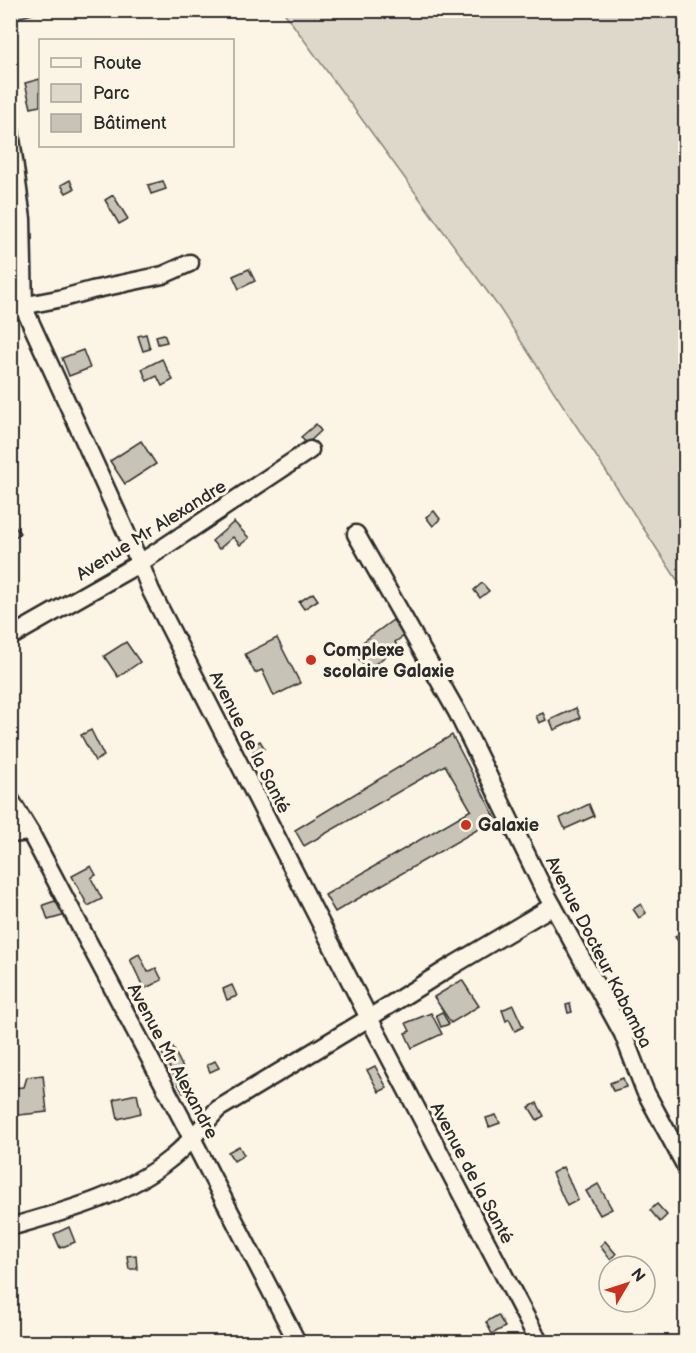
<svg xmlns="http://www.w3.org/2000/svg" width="696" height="1353" font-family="'Balsamiq Sans',sans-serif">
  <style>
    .green { fill: #ded8ca; stroke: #84827a; stroke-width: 1.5 }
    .building { fill: #c8c3b7; stroke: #2b2b2b; stroke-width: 1.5 }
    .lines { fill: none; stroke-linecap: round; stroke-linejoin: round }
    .minor-casing { stroke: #2b2b2b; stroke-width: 21 }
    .minor { stroke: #fcf5e5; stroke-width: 16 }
    .poi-dot { fill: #c8321e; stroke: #fcf5e5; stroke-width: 2 }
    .labels { text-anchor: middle; stroke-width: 6; stroke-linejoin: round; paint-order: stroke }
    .street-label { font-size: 18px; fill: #2b2b2b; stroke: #fcf5e5 }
    .poi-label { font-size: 18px; font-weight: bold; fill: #2b2b2b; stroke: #fcf5e5; text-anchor: start }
  </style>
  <rect width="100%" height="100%" fill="#fcf5e5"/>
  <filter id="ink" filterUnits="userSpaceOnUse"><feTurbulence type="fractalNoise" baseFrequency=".0167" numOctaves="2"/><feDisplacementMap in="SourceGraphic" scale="12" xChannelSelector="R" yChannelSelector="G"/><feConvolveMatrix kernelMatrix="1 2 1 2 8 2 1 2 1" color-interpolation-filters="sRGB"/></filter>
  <g filter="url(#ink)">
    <!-- green -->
    <path class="green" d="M283 11H685V592L500 309Z"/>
    <!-- building -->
    <g class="building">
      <path d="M10 10H35L36 13 10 20Z"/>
      <path d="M40 79V106L31 108 25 83Z"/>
      <path d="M70 180 74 189 66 193 61 185Z"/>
      <path d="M163 181 166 189 151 194 148 185Z"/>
      <path d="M113 195 128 219 119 224 105 200Z"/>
      <path d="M249 269 255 281 239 289 233 276Z"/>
      <path d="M146 334 150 349 143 351 138 336Z"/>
      <path d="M164 334 167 342 158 344 156 336Z"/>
      <path d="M83 350 90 368 69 376 62 358Z"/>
      <path d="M162 359 173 380 162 386 157 376 147 381 142 369Z"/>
      <path d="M316 424 321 431 307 444 301 437Z"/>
      <path d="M141 441 156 464 125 484 110 461Z"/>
      <path d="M434 511 440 519 433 526 426 517Z"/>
      <path d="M10 521 20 533 13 539 10 535Z"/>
      <path d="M234 522 249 538 240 545 233 537 219 549 212 541Z"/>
      <path d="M482 583 489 591 480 598 474 590Z"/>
      <path d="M313 593 318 600 304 609 299 602Z"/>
      <path d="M393 620 404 636 395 642 398 647 367 670 352 650Z"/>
      <path d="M277 638 300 683 274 696 262 670 255 673 245 654Z"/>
      <path d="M126 642 140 662 118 677 104 656Z"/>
      <path d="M576 708 580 718 554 730 550 720Z"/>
      <path d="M543 713 546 720 539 723 536 716Z"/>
      <path d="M91 730 104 756 95 761 81 735Z"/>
      <path d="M452 735 496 819 335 912 325 895 471 810 445 765 304 846 295 830Z"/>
      <path d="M260 741 265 749 256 754 251 746Z"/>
      <path d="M589 804 594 816 565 829 560 818Z"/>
      <path d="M91 866 96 875 91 878 102 899 88 906 72 876Z"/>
      <path d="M61 899 66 915 48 920 43 905Z"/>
      <path d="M641 904 646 913 639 918 633 909Z"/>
      <path d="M683 930 686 933V943L682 946 675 937Z"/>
      <path d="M139 954 148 972 156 968 162 980 144 989 130 959Z"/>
      <path d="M462 980 479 1006 451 1023 434 997Z"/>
      <path d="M232 985 237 996 227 1000 223 989Z"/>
      <path d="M570 1004 572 1012 568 1013 566 1005Z"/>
      <path d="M513 1005 523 1027 515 1031 509 1019 506 1021 502 1010Z"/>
      <path d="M442 1012 449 1024 441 1027 436 1015Z"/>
      <path d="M431 1013 442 1034 412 1048 405 1033 410 1031 406 1023Z"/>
      <path d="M173 1048 193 1088 183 1093 162 1053Z"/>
      <path d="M215 1061 219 1068 210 1072 207 1065Z"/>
      <path d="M375 1066 387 1088 379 1092 367 1070Z"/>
      <path d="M43 1075 47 1112 10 1116V1088L24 1087 27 1077Z"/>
      <path d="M623 1078 626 1087 613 1091 610 1083Z"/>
      <path d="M137 1094 141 1113 118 1119 114 1099Z"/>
      <path d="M537 1103 544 1116 537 1120 529 1107Z"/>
      <path d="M496 1115 500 1123 489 1127 486 1118Z"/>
      <path d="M239 1146 244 1155 234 1161 228 1152Z"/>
      <path d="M563 1167 578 1200 567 1206 552 1173Z"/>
      <path d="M598 1184 612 1209 600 1215 586 1191Z"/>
      <path d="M657 1204 667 1215 660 1222 650 1210Z"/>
      <path d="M69 1227 75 1242 60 1248 54 1234Z"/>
      <path d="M605 1241 616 1254 610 1259 600 1246Z"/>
      <path d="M136 1255 137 1269H129L127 1256Z"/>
      <path d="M498 1315 505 1327 492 1334 486 1322Z"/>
    </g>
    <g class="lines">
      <defs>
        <g id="minor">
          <path d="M10 131 22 219 24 308 140 563 151 591 369 1018 539 1342"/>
          <path d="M10 311 24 308 32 304 63 298 92 290 163 275 190 263"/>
          <path d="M356 534 457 712 542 886 623 1034 645 1091 686 1167"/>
          <path d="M10 637 140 563 310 450"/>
          <path d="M10 799 30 832 192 1138 297 1342"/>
          <path d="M10 834 30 832"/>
          <path d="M10 1227C66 1211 125 1196 170 1159 188 1145 202 1126 218 1109L369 1018 452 966 553 906"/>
        </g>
      </defs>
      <!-- minor casing -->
      <use href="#minor" class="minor-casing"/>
      <!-- minor -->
      <use href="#minor" class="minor"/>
    </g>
  </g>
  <!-- markers -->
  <g class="poi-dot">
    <circle cx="311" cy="660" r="6"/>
    <circle cx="466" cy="825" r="6"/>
  </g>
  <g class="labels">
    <!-- street labels -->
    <g class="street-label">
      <text transform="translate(151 530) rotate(-32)" y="6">Avenue Mr Alexandre</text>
      <text transform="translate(250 742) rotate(63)" y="6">Avenue de la Santé</text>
      <text transform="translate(599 952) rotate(63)" y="6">Avenue Docteur Kabamba</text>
      <text transform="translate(173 1061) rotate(62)" y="6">Avenue Mr Alexandre</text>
      <text transform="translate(472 1173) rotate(62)" y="6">Avenue de la Santé</text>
    </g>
    <!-- poi labels -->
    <g class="poi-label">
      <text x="323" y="656">Complexe<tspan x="323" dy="21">scolaire Galaxie</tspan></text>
      <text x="478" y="831">Galaxie</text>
    </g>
  </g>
  <!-- margin -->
  <rect width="696" height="1353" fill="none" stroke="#fcf5e5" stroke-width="36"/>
  <rect x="18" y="18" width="660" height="1317" fill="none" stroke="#2b2b2b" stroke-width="2" filter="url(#ink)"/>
  <!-- legend -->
  <rect x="39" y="39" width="195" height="108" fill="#fcf5e5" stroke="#a8a49b" stroke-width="1.5"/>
  <rect x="51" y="58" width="30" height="9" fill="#fcf5e5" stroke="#a8a49b" stroke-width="1.5"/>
  <text x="93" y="69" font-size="18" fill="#2b2b2b">Route</text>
  <rect x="51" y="84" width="30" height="18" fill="#ded8ca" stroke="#a8a49b" stroke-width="1.5"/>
  <text x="93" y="99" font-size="18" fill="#2b2b2b">Parc</text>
  <rect x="51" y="114" width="30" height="18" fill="#c8c3b7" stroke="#a8a49b" stroke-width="1.5"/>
  <text x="93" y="129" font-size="18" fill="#2b2b2b">Bâtiment</text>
  <!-- north arrow -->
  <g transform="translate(627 1284) rotate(51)"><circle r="28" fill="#fcf5e5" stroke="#a8a49b" stroke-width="1.5"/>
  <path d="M0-4.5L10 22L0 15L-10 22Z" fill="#c8321e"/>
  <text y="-9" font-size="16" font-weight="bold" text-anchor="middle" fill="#2b2b2b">N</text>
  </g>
</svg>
